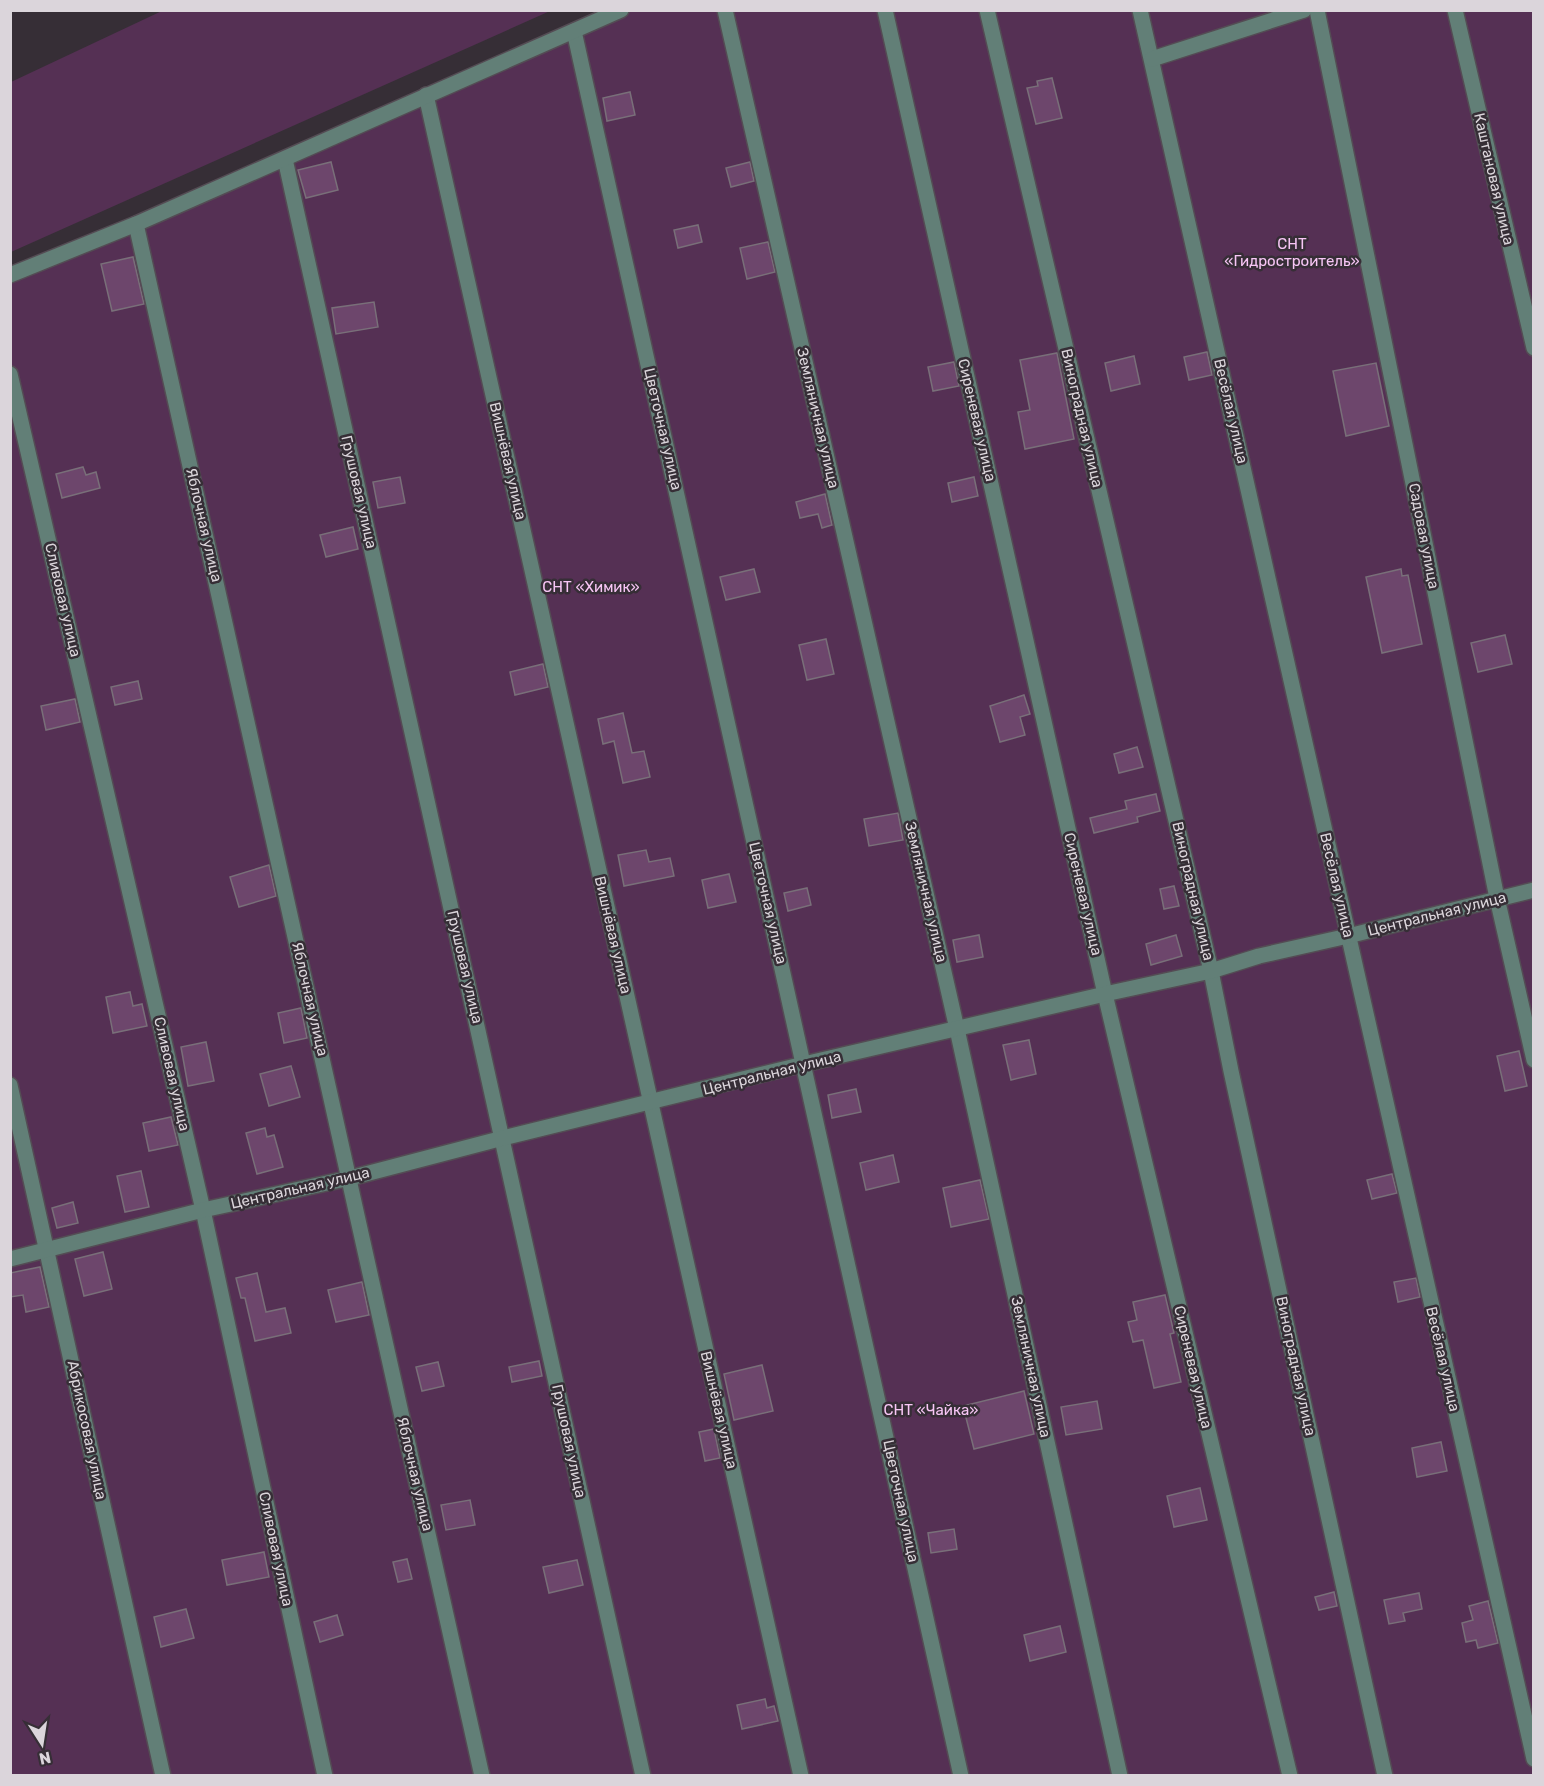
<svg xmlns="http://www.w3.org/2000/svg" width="1544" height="1786" font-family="Rubik,sans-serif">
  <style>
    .green { fill: #553054 }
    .building { fill: #6d466c; stroke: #796f79; stroke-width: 1.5 }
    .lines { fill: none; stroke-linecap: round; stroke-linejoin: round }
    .minor-casing { stroke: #544c54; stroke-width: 18 }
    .minor { stroke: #627f77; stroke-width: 15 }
    .labels { text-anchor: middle; stroke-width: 5; stroke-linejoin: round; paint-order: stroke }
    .street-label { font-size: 15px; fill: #dbd5db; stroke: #362e36 }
    .park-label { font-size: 15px; fill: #f8c6f6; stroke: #362e36 }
  </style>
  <rect width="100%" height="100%" fill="#362e36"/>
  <!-- green -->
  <g class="green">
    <path d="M164 10H550V11L11 252V82Z"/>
    <path d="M621 11H1533V1775L11 1776V275Z"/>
  </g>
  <!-- building -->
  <g class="building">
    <path d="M1052 78 1062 118 1036 124 1027 88 1038 86 1037 81Z"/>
    <path d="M630 92 635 115 607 121 603 98Z"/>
    <path d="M331 162 338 190 306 198 298 170Z"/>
    <path d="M750 162 754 181 731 187 726 168Z"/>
    <path d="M698 225 702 242 678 248 674 230Z"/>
    <path d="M768 242 775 272 747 279 740 248Z"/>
    <path d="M133 257 144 304 112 311 101 264Z"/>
    <path d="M374 302 378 327 336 334 332 308Z"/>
    <path d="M1207 352 1212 375 1189 380 1184 357Z"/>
    <path d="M1057 353 1074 439 1025 449 1018 412 1030 410 1020 360Z"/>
    <path d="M1134 356 1140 384 1111 391 1105 363Z"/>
    <path d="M954 362 959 386 933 391 928 367Z"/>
    <path d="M1376 363 1389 426 1346 436 1333 371Z"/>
    <path d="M83 467 86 475 96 472 100 488 62 498 56 474Z"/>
    <path d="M400 477 405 503 378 508 373 482Z"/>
    <path d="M974 477 978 496 952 502 948 483Z"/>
    <path d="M825 494 832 525 822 528 818 514 800 518 796 502Z"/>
    <path d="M353 527 358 549 326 557 320 535Z"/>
    <path d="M754 569 760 592 726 600 720 577Z"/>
    <path d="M1401 569 1402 576 1408 575 1422 644 1382 653 1366 577Z"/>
    <path d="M1505 635 1512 664 1478 672 1471 643Z"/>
    <path d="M826 639 834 674 807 680 799 645Z"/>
    <path d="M543 664 548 687 515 695 510 672Z"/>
    <path d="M138 681 142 699 115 705 111 687Z"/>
    <path d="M1024 695 1030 714 1020 717 1025 735 1000 742 990 706Z"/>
    <path d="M75 699 80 722 46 730 41 706Z"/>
    <path d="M623 713 632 753 644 751 650 777 623 783 614 741 603 744 598 719Z"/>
    <path d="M1137 747 1143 767 1119 773 1114 754Z"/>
    <path d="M1156 794 1160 811 1137 817 1138 822 1094 833 1090 818 1127 809 1125 801Z"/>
    <path d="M898 813 903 840 869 846 864 819Z"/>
    <path d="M646 850 649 862 670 858 674 876 624 886 618 855Z"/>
    <path d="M269 865 276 896 239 907 230 877Z"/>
    <path d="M729 874 736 902 708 908 702 880Z"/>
    <path d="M1174 886 1179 906 1164 909 1160 889Z"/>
    <path d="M807 888 811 905 788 911 784 893Z"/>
    <path d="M979 935 983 957 957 962 953 940Z"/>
    <path d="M1176 935 1182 956 1151 965 1146 944Z"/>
    <path d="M130 992 133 1006 142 1004 147 1026 113 1033 106 997Z"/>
    <path d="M301 1008 307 1038 284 1043 278 1013Z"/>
    <path d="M1029 1040 1036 1074 1011 1080 1003 1045Z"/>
    <path d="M206 1042 214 1081 188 1086 181 1047Z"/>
    <path d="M1519 1051 1527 1086 1505 1091 1497 1056Z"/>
    <path d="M291 1066 300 1097 269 1106 260 1074Z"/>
    <path d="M856 1089 861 1112 832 1118 828 1095Z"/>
    <path d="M171 1117 178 1145 149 1151 143 1123Z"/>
    <path d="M265 1128 267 1137 274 1135 283 1167 257 1174 246 1133Z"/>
    <path d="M893 1155 899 1182 866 1190 860 1163Z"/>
    <path d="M141 1171 149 1207 125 1212 117 1176Z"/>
    <path d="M1392 1174 1397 1193 1372 1199 1367 1180Z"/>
    <path d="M980 1180 989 1219 951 1227 943 1188Z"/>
    <path d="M73 1202 78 1223 57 1228 52 1208Z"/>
    <path d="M103 1252 112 1289 84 1296 75 1259Z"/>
    <path d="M40 1267 49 1307 26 1312 23 1295 10 1297V1273Z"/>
    <path d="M257 1273 266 1312 285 1308 291 1333 255 1341 245 1298H241L236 1278Z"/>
    <path d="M1416 1278 1420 1297 1398 1302 1394 1282Z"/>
    <path d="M362 1282 369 1315 336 1322 328 1290Z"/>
    <path d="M1165 1295 1174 1333 1170 1334 1181 1382 1154 1388 1143 1340 1133 1342 1128 1322 1137 1320 1133 1302Z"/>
    <path d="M539 1361 542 1376 512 1382 509 1367Z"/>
    <path d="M438 1362 444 1386 422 1391 416 1367Z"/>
    <path d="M762 1365 773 1411 734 1420 724 1374Z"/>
    <path d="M1024 1391 1034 1434 974 1449 963 1406Z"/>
    <path d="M1097 1401 1102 1429 1066 1435 1061 1407Z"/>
    <path d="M714 1429 720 1458 705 1461 699 1432Z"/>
    <path d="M1441 1442 1447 1471 1417 1477 1412 1448Z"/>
    <path d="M1200 1488 1207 1520 1174 1527 1167 1496Z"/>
    <path d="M470 1500 475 1525 446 1530 441 1505Z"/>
    <path d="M954 1529 957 1549 931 1553 928 1533Z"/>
    <path d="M264 1552 269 1577 227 1585 222 1560Z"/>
    <path d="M407 1559 412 1579 398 1582 393 1562Z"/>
    <path d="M577 1560 583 1585 549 1593 543 1567Z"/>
    <path d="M1334 1592 1337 1606 1319 1610 1315 1597Z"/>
    <path d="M1419 1593 1422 1609 1403 1613 1405 1621 1389 1624 1384 1600Z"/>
    <path d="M1488 1601 1498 1643 1478 1648 1476 1640 1466 1642 1462 1623 1473 1620 1469 1606Z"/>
    <path d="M186 1609 194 1638 161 1647 154 1617Z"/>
    <path d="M337 1615 343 1635 320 1642 314 1622Z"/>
    <path d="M1060 1626 1066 1652 1030 1661 1024 1635Z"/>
    <path d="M765 1699 767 1708 774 1706 778 1721 742 1729 737 1705Z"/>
  </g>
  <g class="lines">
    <defs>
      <g id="minor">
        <path d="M725 10 957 1029 1120 1776"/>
        <path d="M885 10 1105 994 1290 1776"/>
        <path d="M987 10 1211 971 1231 1071 1385 1776"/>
        <path d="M1140 10 1534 1759"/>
        <path d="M1317 10 1497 898 1534 1060"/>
        <path d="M1455 10 1534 348"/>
        <path d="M574 31 961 1776"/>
        <path d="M1152 59 1304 10"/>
        <path d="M426 95 801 1776"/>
        <path d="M285 159 643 1776"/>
        <path d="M136 224 482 1776"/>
        <path d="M10 275 136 224 621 10"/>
        <path d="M10 374 203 1210 325 1776"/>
        <path d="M10 1085 163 1776"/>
        <path d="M10 1259 203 1210 350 1178 503 1138 804 1064 1105 994 1211 971 1259 956 1348 936 1534 890"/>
      </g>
    </defs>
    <!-- minor casing -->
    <use href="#minor" class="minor-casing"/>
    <!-- minor -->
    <use href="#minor" class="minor"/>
  </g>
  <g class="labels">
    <!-- street labels -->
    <g class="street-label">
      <text transform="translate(1494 179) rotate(77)" y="5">Каштановая улица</text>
      <text transform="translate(1231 411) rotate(77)" y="5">Весёлая улица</text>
      <text transform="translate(818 418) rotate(77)" y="5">Земляничная улица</text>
      <text transform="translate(1082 418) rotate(77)" y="5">Виноградная улица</text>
      <text transform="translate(977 420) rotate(77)" y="5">Сиреневая улица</text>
      <text transform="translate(663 429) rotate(77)" y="5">Цветочная улица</text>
      <text transform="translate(508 461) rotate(77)" y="5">Вишнёвая улица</text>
      <text transform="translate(359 492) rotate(77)" y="5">Грушовая улица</text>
      <text transform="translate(204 525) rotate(77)" y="5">Яблочная улица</text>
      <text transform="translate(1424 536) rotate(79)" y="5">Садовая улица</text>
      <text transform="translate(63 600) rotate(77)" y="5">Сливовая улица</text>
      <text transform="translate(1337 885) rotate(77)" y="5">Весёлая улица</text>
      <text transform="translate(1193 891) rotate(77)" y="5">Виноградная улица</text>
      <text transform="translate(926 892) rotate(77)" y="5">Земляничная улица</text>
      <text transform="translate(1083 894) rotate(77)" y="5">Сиреневая улица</text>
      <text transform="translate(768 903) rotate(77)" y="5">Цветочная улица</text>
      <text transform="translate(1437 914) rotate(-14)" y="5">Центральная улица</text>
      <text transform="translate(613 935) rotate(77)" y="5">Вишнёвая улица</text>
      <text transform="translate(465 967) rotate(77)" y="5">Грушовая улица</text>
      <text transform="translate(310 999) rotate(77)" y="5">Яблочная улица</text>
      <text transform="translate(772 1073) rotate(-14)" y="5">Центральная улица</text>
      <text transform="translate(172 1074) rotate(77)" y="5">Сливовая улица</text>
      <text transform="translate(300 1188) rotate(-13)" y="5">Центральная улица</text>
      <text transform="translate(1443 1359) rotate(77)" y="5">Весёлая улица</text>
      <text transform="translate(1296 1366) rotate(78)" y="5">Виноградная улица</text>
      <text transform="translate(1031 1367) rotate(78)" y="5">Земляничная улица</text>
      <text transform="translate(1193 1367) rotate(77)" y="5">Сиреневая улица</text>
      <text transform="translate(719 1410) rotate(77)" y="5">Вишнёвая улица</text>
      <text transform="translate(87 1430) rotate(78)" y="5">Абрикосовая улица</text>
      <text transform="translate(569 1441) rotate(78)" y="5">Грушовая улица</text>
      <text transform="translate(415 1474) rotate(77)" y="5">Яблочная улица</text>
      <text transform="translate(901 1501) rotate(78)" y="5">Цветочная улица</text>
      <text transform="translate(276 1549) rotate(78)" y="5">Сливовая улица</text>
    </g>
    <!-- park labels -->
    <g class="park-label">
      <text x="1292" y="249">СНТ<tspan x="1292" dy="17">«Гидростроитель»</tspan></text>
      <text x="591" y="592">СНТ «Химик»</text>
      <text x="931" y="1415">СНТ «Чайка»</text>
    </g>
  </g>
  <!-- border -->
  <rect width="1544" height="1786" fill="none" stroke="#dbd5db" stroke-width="24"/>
  <!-- north arrow -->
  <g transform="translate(42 1744) rotate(168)" stroke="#362e36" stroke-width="4.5" paint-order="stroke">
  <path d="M0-4.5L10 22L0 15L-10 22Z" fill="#dbd5db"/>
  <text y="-9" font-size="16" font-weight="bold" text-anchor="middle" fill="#dbd5db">N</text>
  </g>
</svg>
